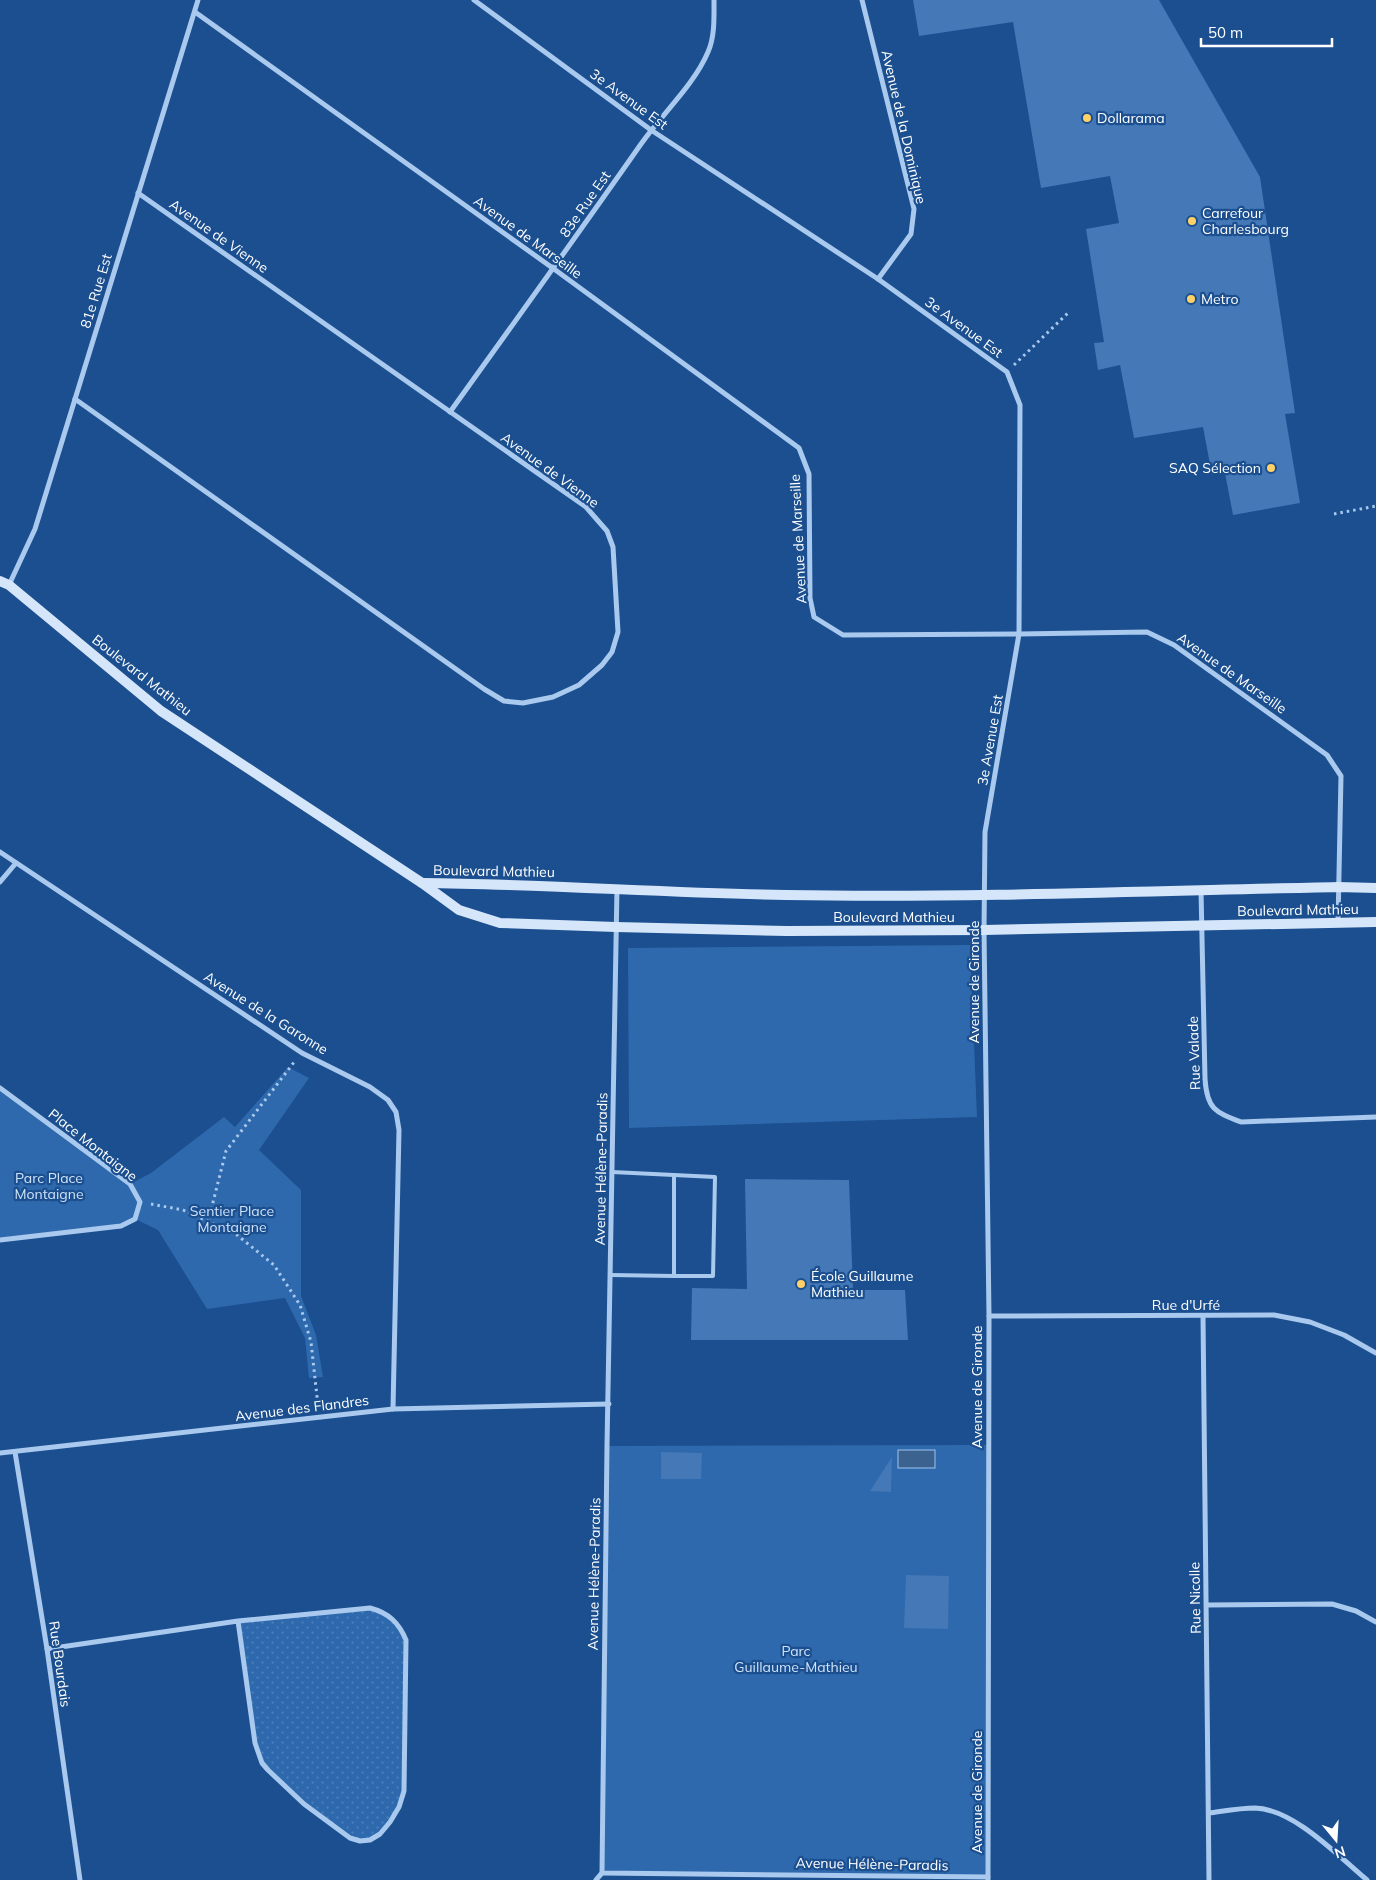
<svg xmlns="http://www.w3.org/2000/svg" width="1376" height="1880" font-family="Mulish,sans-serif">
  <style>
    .grass { fill: url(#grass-dots) }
    .green { fill: #2e69ad }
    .water { fill: #3c6290; stroke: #9cc4f0 }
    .building { fill: #4478b7 }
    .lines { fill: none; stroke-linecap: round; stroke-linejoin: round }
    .path { stroke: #a9c9ee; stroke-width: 3; stroke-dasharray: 2.5 4; stroke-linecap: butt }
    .lane { stroke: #a9c9ee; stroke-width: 4 }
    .street { stroke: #a9c9ee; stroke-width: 5 }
    .secondary { stroke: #d6e6fa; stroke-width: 10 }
    .poi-dot { fill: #ffd166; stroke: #1b4f8f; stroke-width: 2 }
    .labels { text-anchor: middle; stroke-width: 4.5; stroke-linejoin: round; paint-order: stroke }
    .street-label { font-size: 14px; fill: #fff; stroke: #1b4f8f }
    .poi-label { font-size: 14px; fill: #fff; stroke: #1b4f8f; text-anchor: start }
    .park-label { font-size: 14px; fill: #cfe3fa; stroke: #1b4f8f }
  </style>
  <defs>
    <pattern id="grass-dots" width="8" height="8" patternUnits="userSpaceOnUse" patternTransform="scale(1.25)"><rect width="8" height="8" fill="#2e69ad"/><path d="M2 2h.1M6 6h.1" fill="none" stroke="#4d80b9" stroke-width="1.8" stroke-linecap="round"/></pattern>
  </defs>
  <rect width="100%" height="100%" fill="#1b4f8f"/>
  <!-- grass -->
  <path class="grass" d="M370 1608 393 1619 406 1640 404 1791 390 1822 370 1840 350 1838 304 1804 268 1770 257 1753 238 1621Z"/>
  <!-- green -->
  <g class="green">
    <path d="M970 945 977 1117 629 1128 628 948Z"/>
    <path d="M288 1067 309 1078 259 1150 301 1190V1296L316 1335 323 1377 309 1378 305 1338 285 1298 207 1309 158 1230 135 1219 121 1226 0 1240V1088L130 1184 151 1173 224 1117 235 1127Z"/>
    <path d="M989 1445 988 1877 602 1873 607 1446Z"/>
  </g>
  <!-- water -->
  <rect class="water" x="898" y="1450" width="37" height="18"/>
  <!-- building -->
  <g class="building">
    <path d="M913 0H1159L1260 177 1295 413 1285 414 1300 503 1233 515 1225 473 1212 475 1203 427 1134 438 1120 365 1098 370 1094 343 1104 342 1086 229 1119 223 1110 176 1041 188 1013 22 919 36Z"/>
    <path d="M745 1179 849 1180 853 1290H905L908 1340H691L692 1288 747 1289Z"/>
    <path d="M661 1452 702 1453 701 1479H661Z"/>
    <path d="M892 1457 891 1492 870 1491Z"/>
    <path d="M906 1575 949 1576 948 1629 904 1628Z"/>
  </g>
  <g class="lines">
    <!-- path -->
    <g class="path">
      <path d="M1014 365 1069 312"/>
      <path d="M1334 514 1376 506"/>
      <path d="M151 1204 183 1210 237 1235 274 1265 300 1305 311 1342 318 1406"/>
      <path d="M208 1222 226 1151 295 1061"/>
    </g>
    <!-- lane -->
    <g class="lane">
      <path d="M674 1175 715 1177 713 1276H674"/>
      <path d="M611 1275 674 1276V1175L612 1172"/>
    </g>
    <!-- street -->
    <g class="street">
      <path d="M474 0 651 130 878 279 1007 372 1020 405 1019 634 985 832 984 930 989 1316 988 1880"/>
      <path d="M862 0 914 209 911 234 878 279"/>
      <path d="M195 12 554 269 799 448 809 474 810 598 814 617 843 635 1019 634 1147 632 1174 645 1327 755 1341 776 1338 923"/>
      <path d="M75 399 484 689 504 701 523 703 553 697 579 685 602 665 612 652 618 632 613 547 607 531 586 507 138 193"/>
      <path d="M450 412C514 323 578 234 641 144 662 114 694 85 708 52 715 37 714 16 714 0"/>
      <path d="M9 585 35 529 198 0"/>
      <path d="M0 852 302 1053 370 1087 388 1100 396 1112 399 1130 393 1409"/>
      <path d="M0 882 16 863"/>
      <path d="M617 888 607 1446 602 1873 988 1877"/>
      <path d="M1201 890 1205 1079C1207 1109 1215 1112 1241 1122L1376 1117"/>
      <path d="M0 1088 130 1184 140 1202 135 1219 121 1226 0 1240"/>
      <path d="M989 1316 1274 1315 1310 1322 1344 1335 1376 1353"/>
      <path d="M1203 1316 1209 1880"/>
      <path d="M15 1452 47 1649 80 1880"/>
      <path d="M0 1453 393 1409 609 1404"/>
      <path d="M1207 1605 1332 1604 1356 1611 1376 1622"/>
      <path d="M47 1649 238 1621 370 1608C389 1613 399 1623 406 1640L404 1791 399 1807 390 1822 380 1834 370 1840 360 1841 350 1838 304 1804 268 1770 262 1763 255 1743 238 1621"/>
      <path d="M1209 1813C1224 1811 1240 1808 1255 1808 1294 1809 1338 1856 1367 1880"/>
      <path d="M596 1880 602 1873"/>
    </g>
    <!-- secondary -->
    <g class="secondary">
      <path d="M0 581 9 585 161 711 422 883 459 910 500 923 616 927 787 931 984 930 1376 922"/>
      <path d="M422 883C543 884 664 893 786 895 970 898 1154 891 1338 887L1376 888"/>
    </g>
  </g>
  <!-- markers -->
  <g class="poi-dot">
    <circle cx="1087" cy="118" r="5"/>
    <circle cx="1192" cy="221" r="5"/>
    <circle cx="1191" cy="299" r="5"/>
    <circle cx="1271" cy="468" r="5"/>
    <circle cx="801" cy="1284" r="5"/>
  </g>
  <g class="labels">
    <!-- street labels -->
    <g class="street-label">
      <text transform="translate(629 99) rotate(36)" y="5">3e Avenue Est</text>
      <text transform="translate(904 127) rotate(77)" y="5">Avenue de la Dominique</text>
      <text transform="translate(585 204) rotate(-55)" y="5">83e Rue Est</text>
      <text transform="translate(219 236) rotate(35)" y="5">Avenue de Vienne</text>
      <text transform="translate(528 237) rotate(36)" y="5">Avenue de Marseille</text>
      <text transform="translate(96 291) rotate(-73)" y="5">81e Rue Est</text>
      <text transform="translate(964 327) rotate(36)" y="5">3e Avenue Est</text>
      <text transform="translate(550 470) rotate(36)" y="5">Avenue de Vienne</text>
      <text transform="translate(798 539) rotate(-93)" y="5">Avenue de Marseille</text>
      <text transform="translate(1232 673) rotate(35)" y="5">Avenue de Marseille</text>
      <text transform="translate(142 675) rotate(38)" y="5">Boulevard Mathieu</text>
      <text transform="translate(990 740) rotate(-80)" y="5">3e Avenue Est</text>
      <text transform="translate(494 871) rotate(1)" y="5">Boulevard Mathieu</text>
      <text transform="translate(1298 910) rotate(-1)" y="5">Boulevard Mathieu</text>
      <text x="894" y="922">Boulevard Mathieu</text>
      <text transform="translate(974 982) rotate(-90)" y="5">Avenue de Gironde</text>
      <text transform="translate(266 1013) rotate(32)" y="5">Avenue de la Garonne</text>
      <text transform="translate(1194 1053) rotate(-92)" y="5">Rue Valade</text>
      <text transform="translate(93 1145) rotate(38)" y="5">Place Montaigne</text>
      <text transform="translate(601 1169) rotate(-89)" y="5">Avenue Hélène-Paradis</text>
      <text x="1186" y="1310">Rue d'Urfé</text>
      <text transform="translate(977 1387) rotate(-90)" y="5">Avenue de Gironde</text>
      <text transform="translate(302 1408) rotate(-7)" y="5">Avenue des Flandres</text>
      <text transform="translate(594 1574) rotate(-89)" y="5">Avenue Hélène-Paradis</text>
      <text transform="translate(1195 1598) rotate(-91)" y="5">Rue Nicolle</text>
      <text transform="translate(60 1664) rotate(82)" y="5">Rue Bourdais</text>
      <text transform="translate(977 1792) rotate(-90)" y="5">Avenue de Gironde</text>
      <text transform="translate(872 1864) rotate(1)" y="5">Avenue Hélène-Paradis</text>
    </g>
    <!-- poi labels -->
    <g class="poi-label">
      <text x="1097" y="123">Dollarama</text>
      <text x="1202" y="218">Carrefour<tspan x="1202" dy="16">Charlesbourg</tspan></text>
      <text x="1201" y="304">Metro</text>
      <text x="1261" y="473" text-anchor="end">SAQ Sélection</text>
      <text x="811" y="1281">École Guillaume<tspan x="811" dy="16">Mathieu</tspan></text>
    </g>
    <!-- park labels -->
    <g class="park-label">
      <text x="49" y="1183">Parc Place<tspan x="49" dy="16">Montaigne</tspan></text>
      <text x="232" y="1216">Sentier Place<tspan x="232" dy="16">Montaigne</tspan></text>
      <text x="796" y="1656">Parc<tspan x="796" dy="16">Guillaume-Mathieu</tspan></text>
    </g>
  </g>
  <!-- north arrow -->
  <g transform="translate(1336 1840) rotate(162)" stroke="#1b4f8f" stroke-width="4" paint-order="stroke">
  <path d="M0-4L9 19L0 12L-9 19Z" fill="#ffffff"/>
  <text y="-8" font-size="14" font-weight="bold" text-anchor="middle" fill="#ffffff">N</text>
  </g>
  <!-- scale -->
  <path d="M1201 38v8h131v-8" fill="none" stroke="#ffffff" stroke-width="2.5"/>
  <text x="1208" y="38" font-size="15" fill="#ffffff" stroke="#1b4f8f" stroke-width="4" paint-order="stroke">50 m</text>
</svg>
